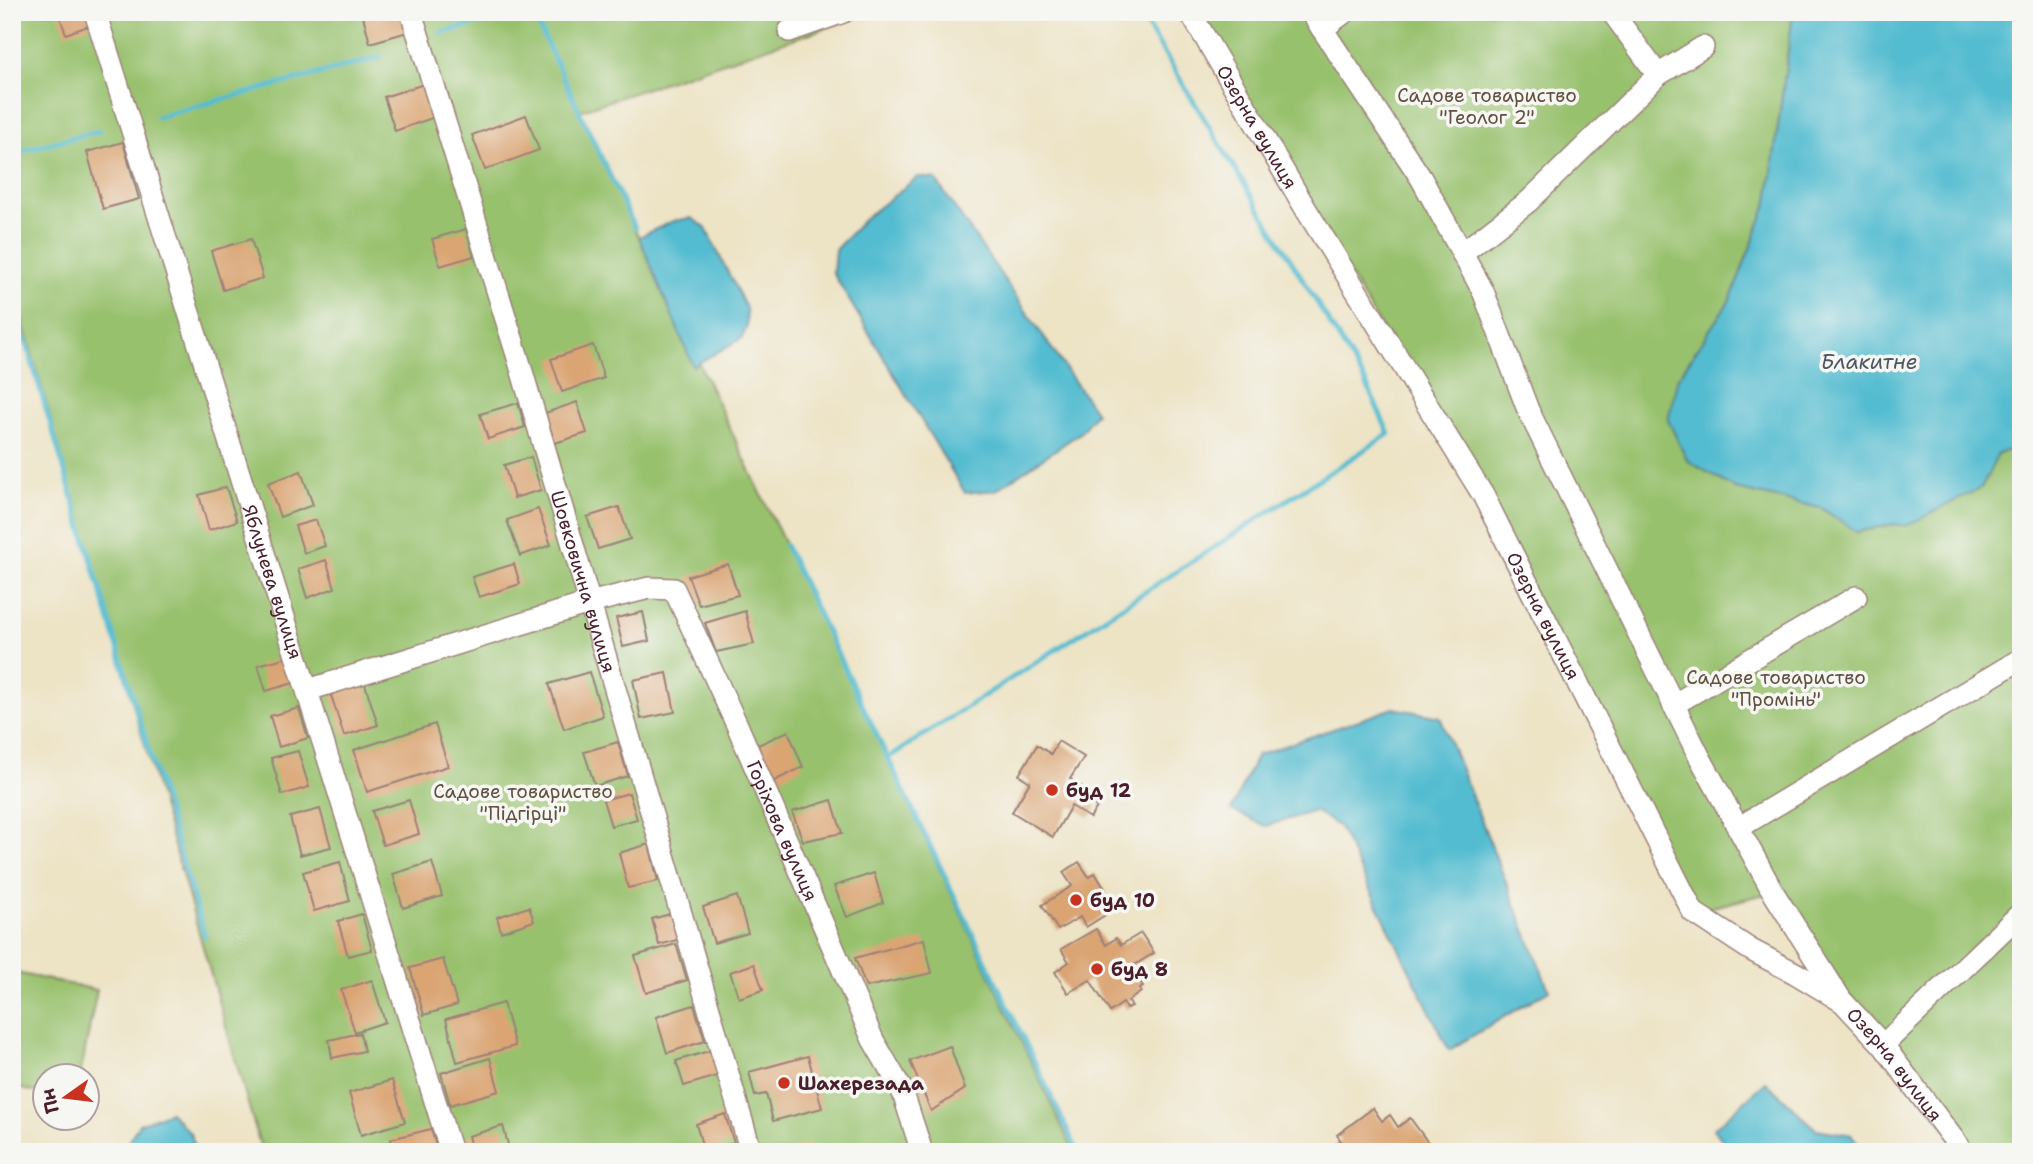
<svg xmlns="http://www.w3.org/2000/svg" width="2033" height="1164" font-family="'Shantell Sans',sans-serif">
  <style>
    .green { fill: #98c16d; stroke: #71704c; stroke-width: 2 }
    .water { fill: #53bcd0; stroke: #4e6e7e; stroke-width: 2 }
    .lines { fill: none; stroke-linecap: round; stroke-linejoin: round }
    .stream { stroke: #53bcd0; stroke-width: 5 }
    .building { fill: #daa473 }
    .minor-casing { stroke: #9c8178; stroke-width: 24 }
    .minor { stroke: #fff; stroke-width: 21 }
    .poi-dot { fill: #c8321e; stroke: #f6f6f2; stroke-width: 2.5 }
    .labels { text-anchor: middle; stroke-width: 7; stroke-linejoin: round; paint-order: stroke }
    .park-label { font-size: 19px; fill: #61503f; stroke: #f6f6f2 }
    .street-label { font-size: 19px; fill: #4a1f2b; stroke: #f6f6f2 }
    .poi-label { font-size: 19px; font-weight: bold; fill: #4a1f2b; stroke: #f6f6f2; text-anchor: start }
    .water-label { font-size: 21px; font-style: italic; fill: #4d5665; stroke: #f6f6f2 }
  </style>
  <rect width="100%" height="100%" fill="#f6f6f2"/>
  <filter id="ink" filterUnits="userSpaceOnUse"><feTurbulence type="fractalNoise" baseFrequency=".0143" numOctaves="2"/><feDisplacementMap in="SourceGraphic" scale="14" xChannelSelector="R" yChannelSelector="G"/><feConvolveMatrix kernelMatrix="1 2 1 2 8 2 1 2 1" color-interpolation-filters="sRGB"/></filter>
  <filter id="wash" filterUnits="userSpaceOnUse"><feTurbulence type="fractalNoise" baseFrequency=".00686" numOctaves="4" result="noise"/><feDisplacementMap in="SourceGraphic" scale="28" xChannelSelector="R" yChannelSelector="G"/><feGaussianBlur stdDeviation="1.57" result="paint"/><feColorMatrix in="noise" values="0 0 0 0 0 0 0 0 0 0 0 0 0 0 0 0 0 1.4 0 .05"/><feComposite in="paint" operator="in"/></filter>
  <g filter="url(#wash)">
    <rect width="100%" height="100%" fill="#ede3c5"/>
    <!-- green -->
    <g class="green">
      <path d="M12 12H873L579 111 1074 1152H262L12 284Z"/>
      <path d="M1190 12H1789L1792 21 1768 202 1731 298 1678 378 1687 460 1736 489 1821 508 1857 532 1893 524 1906 525 1998 454 2021 445V1152H1963L1773 892 1693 912 1483 495Z"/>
      <path d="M12 972 97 990 80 1076H46L45 1094 12 1087Z"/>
    </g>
    <!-- water -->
    <g class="water">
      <path d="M1789 12H2021V445L1998 454 1982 487 1906 526 1893 524 1857 532 1821 508 1736 489 1687 460 1668 420 1678 378 1731 298 1768 202 1792 21Z"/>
      <path d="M918 177 935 179 1096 413 1080 433 996 490 965 493 833 273 835 250 865 218Z"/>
      <path d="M691 218 705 227 746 308 747 325 742 338 693 366 639 237 673 221Z"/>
      <path d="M1394 708 1440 717 1549 990 1449 1050 1339 827 1315 811 1266 826 1231 810 1257 755Z"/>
      <path d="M1766 1082 1816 1129 1852 1135 1863 1152 1732 1151 1713 1129Z"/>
      <path d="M170 1112 191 1134 196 1152H122L139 1124Z"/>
    </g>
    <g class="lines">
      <!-- stream -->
      <g class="stream">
        <path d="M532 12 635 228"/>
        <path d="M441 33 518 12"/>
        <path d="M157 117 381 57"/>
        <path d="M12 153 99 131"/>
        <path d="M12 296 205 937"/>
        <path d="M785 545 1078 1152"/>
        <path d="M888 758 1389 434 1365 381 1139 12"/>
      </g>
    </g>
    <g id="blocks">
      <!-- building -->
      <g class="building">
        <path d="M58 12H87L91 25 66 34Z"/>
        <path d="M362 12H406L411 31 370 43Z"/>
        <path d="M427 83 438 116 395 131 384 97Z"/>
        <path d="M526 115 539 150 485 170 472 135Z"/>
        <path d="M123 142 139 199 103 209 87 152Z"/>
        <path d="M466 229 474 256 440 266 432 239Z"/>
        <path d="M251 239 263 278 223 290 211 251Z"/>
        <path d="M593 345 604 378 562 392 551 359Z"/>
        <path d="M577 402 587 433 555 443 545 413Z"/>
        <path d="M518 403 525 427 488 439 480 414Z"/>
        <path d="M531 457 541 490 514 498 504 465Z"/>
        <path d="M301 471 313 505 280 517 268 483Z"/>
        <path d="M226 487 237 521 209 530 199 495Z"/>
        <path d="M619 507 630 539 598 549 587 517Z"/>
        <path d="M538 509 551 545 520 556 507 520Z"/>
        <path d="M316 520 325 546 304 553 295 526Z"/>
        <path d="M326 560 335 588 307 598 298 569Z"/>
        <path d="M514 564 520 584 479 597 472 577Z"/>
        <path d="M728 564 738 595 699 605 688 576Z"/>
        <path d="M745 611 754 644 716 652 705 623Z"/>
        <path d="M643 612 649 641 623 647 616 618Z"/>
        <path d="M288 657 297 682 266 691 258 665Z"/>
        <path d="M589 672 603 716 564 729 549 684Z"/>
        <path d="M667 673 675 712 641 719 633 680Z"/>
        <path d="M364 681 378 725 344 736 330 692Z"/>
        <path d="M299 708 308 738 279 747 270 716Z"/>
        <path d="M435 724 448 766 367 792 354 750Z"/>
        <path d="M788 731 803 767 772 782 758 745Z"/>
        <path d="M1058 741 1084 757 1070 779 1081 786 1077 794 1097 807 1090 818 1071 806 1053 837 1012 812 1030 782 1019 775 1037 745 1051 754Z"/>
        <path d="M618 742 628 776 595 786 584 752Z"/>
        <path d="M298 751 309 787 282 795 271 758Z"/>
        <path d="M629 793 637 819 611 826 603 800Z"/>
        <path d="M409 800 419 834 383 845 372 811Z"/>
        <path d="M832 800 842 833 803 841 792 812Z"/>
        <path d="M320 809 331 847 300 855 290 817Z"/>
        <path d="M649 844 658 881 628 888 619 853Z"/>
        <path d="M340 862 350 901 314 911 303 872Z"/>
        <path d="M432 862 442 896 403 908 393 874Z"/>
        <path d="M1079 862 1089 877 1095 873 1106 891 1099 895 1110 912 1086 927 1080 917 1058 930 1042 905 1072 886 1063 872Z"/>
        <path d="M874 873 883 903 847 917 834 886Z"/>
        <path d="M737 896 748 933 714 943 703 907Z"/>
        <path d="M529 907 534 921 501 932 497 917Z"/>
        <path d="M677 912 684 938 659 945 652 919Z"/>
        <path d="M362 914 372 950 348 956 338 921Z"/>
        <path d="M1096 929 1106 945 1116 938 1121 945 1141 933 1154 953 1133 966 1143 987 1139 989 1141 992 1128 1001 1132 1006 1126 1009 1123 1003 1110 1012 1090 980 1068 993 1055 972 1069 962 1061 949Z"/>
        <path d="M924 939 932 973 866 987 855 958Z"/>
        <path d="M676 944 687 980 646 993 635 956Z"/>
        <path d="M443 959 457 1005 424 1015 410 968Z"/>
        <path d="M754 964 763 990 739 998 730 972Z"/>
        <path d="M372 980 385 1022 355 1032 341 990Z"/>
        <path d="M503 1003 515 1046 457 1062 446 1019Z"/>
        <path d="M694 1005 705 1041 667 1053 656 1017Z"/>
        <path d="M360 1033 364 1051 332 1058 329 1040Z"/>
        <path d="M950 1046 965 1089 931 1111 910 1061Z"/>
        <path d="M712 1050 720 1075 684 1086 676 1061Z"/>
        <path d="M808 1056 822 1108 773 1121 766 1094 755 1096 749 1072Z"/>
        <path d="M490 1058 499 1091 450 1105 441 1073Z"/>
        <path d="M392 1080 405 1122 361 1135 349 1093Z"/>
        <path d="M1373 1108 1382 1121 1390 1115 1398 1127 1410 1118 1435 1152H1326L1341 1141 1337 1135Z"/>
        <path d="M725 1114 734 1143 704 1152 696 1124Z"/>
        <path d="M503 1126 510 1152H472L468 1136Z"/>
        <path d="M431 1129 438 1152H394L391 1139Z"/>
        <path d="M809 1144 811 1152H789V1151Z"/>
      </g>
    </g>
  </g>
  <g filter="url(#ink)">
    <use href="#blocks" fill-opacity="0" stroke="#9c8178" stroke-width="2"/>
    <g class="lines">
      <defs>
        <g id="minor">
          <path id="s1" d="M95 12 451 1152"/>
          <path id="s2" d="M411 12 518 358 751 1152"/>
          <path id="s3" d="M1190 12 1307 211 1483 495 1693 912 1751 950 1795 973 1843 1002 1883 1045 1963 1152"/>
          <path d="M1311 12 1421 178 1483 291 1528 410 1698 754 1773 892 1840 998"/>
          <path d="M1612 12 1658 75"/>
          <path d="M1322 29 1345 12"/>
          <path d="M789 31 843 12"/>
          <path d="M1462 253 1529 201 1658 75 1703 47"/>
          <path id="s4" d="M308 690 589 603 649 588 674 589 737 725 873 1040 902 1090 922 1152"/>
          <path d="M1673 705 1856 597"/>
          <path d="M1738 828 2021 659"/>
          <path d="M1883 1045 2021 913"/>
        </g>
      </defs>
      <!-- minor casing -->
      <use href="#minor" class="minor-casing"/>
      <!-- minor -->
      <use href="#minor" class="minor"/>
    </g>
  </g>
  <!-- markers -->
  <g class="poi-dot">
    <circle cx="1052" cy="790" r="7"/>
    <circle cx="1076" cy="900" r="7"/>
    <circle cx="1097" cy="969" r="7"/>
    <circle cx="784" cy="1083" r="7"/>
  </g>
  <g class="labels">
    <!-- park labels -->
    <g class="park-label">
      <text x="1487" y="102">Садове товариство<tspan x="1487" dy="22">"Геолог 2"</tspan></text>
      <text x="1776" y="684">Садове товариство<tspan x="1776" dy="22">"Промінь"</tspan></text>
      <text x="523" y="798">Садове товариство<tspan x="523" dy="22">"Підгірці"</tspan></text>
    </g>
    <!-- street labels -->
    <g class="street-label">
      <text dy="7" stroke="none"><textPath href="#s3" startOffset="133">Озерна вулиця</textPath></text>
      <text dy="7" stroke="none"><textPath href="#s2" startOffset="595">Шовковична вулиця</textPath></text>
      <text dy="7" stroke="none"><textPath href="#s1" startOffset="597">Яблунева вулиця</textPath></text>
      <text dy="7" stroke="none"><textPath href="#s3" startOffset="700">Озерна вулиця</textPath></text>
      <text dy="7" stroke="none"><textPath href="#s4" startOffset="646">Горіхова вулиця</textPath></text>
      <text dy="7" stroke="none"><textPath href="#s3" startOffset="1288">Озерна вулиця</textPath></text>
    </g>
    <!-- poi labels -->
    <g class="poi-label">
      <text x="1066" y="797">буд 12</text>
      <text x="1090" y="907">буд 10</text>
      <text x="1111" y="976">буд 8</text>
      <text x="798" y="1090">Шахерезада</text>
    </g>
    <!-- water labels -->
    <g class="water-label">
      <text x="1869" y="369">Блакитне</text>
    </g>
  </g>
  <!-- margin -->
  <rect width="2033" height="1164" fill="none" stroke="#f6f6f2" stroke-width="42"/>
  <!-- north arrow -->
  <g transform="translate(66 1097) rotate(256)"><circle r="33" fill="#f6f6f2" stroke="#b1a0a2" stroke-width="2"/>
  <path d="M0-5L12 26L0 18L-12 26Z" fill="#c8321e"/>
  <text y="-10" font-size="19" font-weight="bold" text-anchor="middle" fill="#4a1f2b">Пн</text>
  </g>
</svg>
